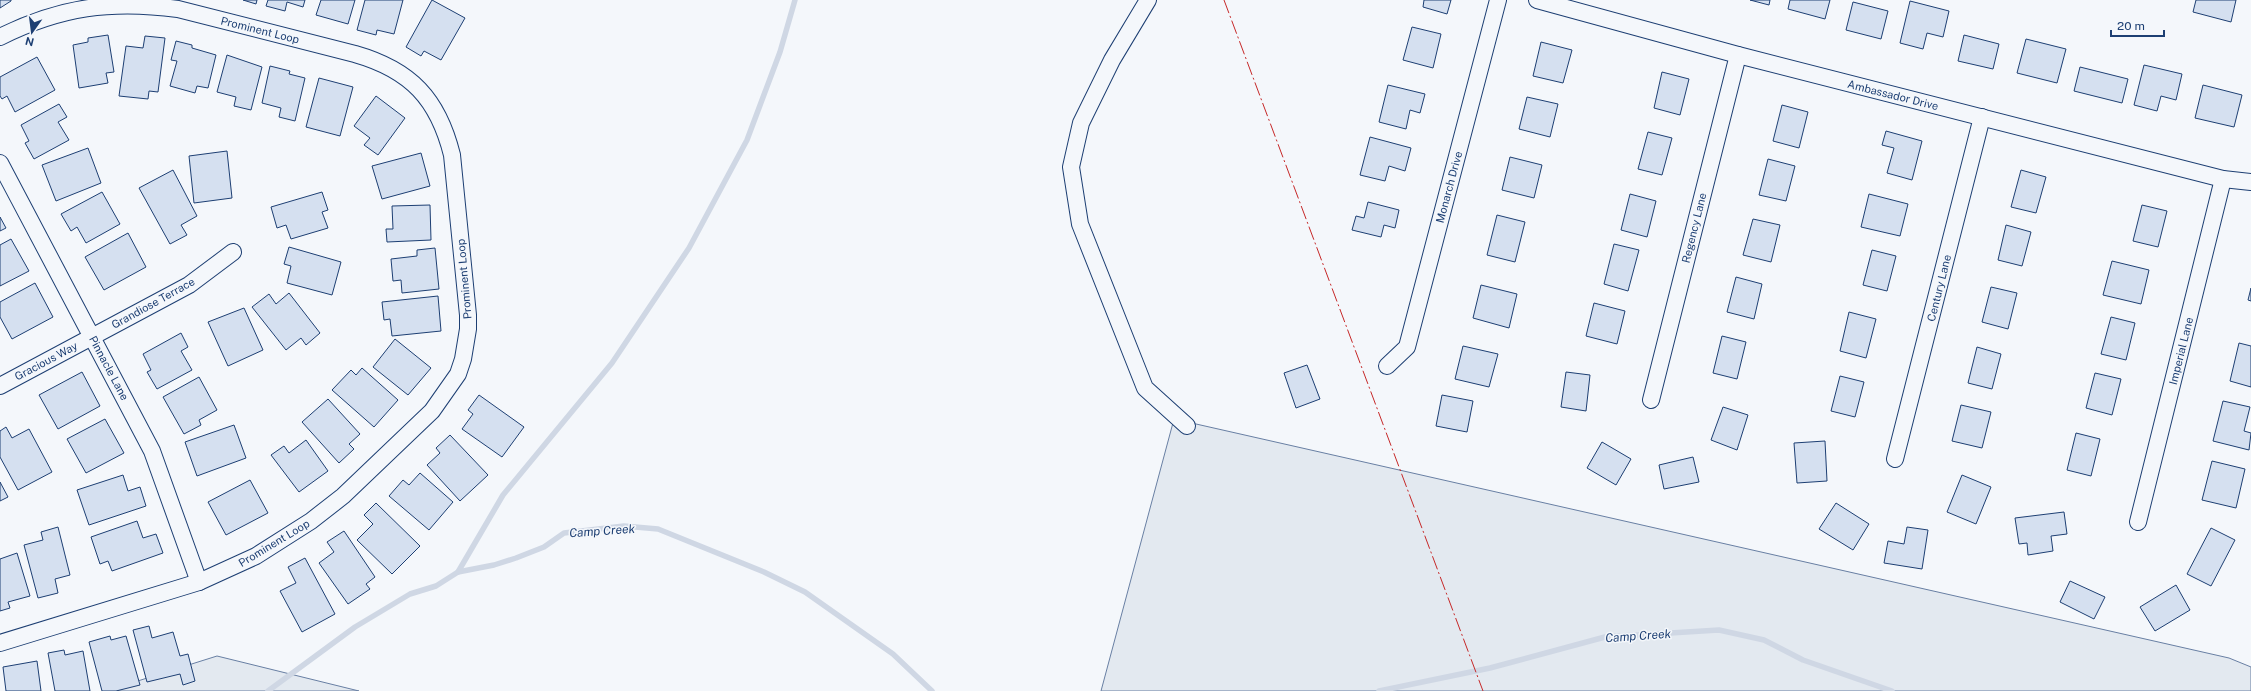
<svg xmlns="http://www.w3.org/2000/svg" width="2251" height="691" font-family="'Public Sans',sans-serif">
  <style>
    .green { fill: #e3e9f0; stroke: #687fa3 }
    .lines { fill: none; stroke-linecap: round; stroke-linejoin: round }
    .stream { stroke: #cfd7e4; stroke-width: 5.5 }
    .building { fill: #d5e0f0; stroke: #1d3f73 }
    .street-casing { stroke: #1d3f73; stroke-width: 18 }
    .street { stroke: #f4f7fb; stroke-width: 16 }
    .power { stroke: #c62828; stroke-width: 1; stroke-dasharray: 14 3 2 3; stroke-linecap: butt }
    .labels { text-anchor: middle; stroke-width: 3; stroke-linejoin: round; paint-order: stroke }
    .street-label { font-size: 11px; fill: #1d3f73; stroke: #f4f7fb }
    .water-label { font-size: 12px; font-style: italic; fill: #1d3f73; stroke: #f4f7fb }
  </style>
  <rect width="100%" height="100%" fill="#f4f7fb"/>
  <!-- green -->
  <g class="green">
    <path d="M1174 419 2229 658 2251 667V691H1101Z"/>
    <path d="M217 656 359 691H106Z"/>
  </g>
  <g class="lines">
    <!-- stream -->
    <g class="stream">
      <path d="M458 572 503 495 612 363 689 248 747 140 780 52 795 0"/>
      <path d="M268 691 355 627 410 594 436 586 458 572 494 565 516 558 544 547 564 533 624 526 658 529 764 572 805 592 893 654 932 691"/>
      <path d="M1379 691 1490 668 1605 637 1719 630 1764 640 1803 660 1892 691"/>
    </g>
  </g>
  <!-- building -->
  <g class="building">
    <path d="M0 0H11V1L0 8Z"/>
    <path d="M243 0H257L256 4Z"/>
    <path d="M268 0H305L303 7 287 2 285 11 266 6Z"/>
    <path d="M321 0H355L348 24 316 15Z"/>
    <path d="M365 0H403L394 34 377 30 376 35 357 30Z"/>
    <path d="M432 0 465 18 441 60 424 51 421 56 406 47Z"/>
    <path d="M1424 0H1451L1447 14 1423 7Z"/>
    <path d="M1750 0H1770L1769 5Z"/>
    <path d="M1790 0H1830L1825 19 1788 9Z"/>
    <path d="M2196 0H2236L2231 22 2193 12Z"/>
    <path d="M1910 1 1949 11 1943 37 1927 33 1923 49 1900 43Z"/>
    <path d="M1853 2 1888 11 1881 39 1846 30Z"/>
    <path d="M1412 27 1441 34 1433 68 1403 60Z"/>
    <path d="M108 35 114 72 106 73 108 83 79 88 73 45 88 42V38Z"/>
    <path d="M1964 35 1999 44 1993 69 1958 61Z"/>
    <path d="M145 36 165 38 158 92 149 91 148 99 119 96 126 46 143 48Z"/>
    <path d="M2026 39 2066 49 2057 83 2017 73Z"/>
    <path d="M176 41 192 45V48L216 55 208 88 197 86 195 93 170 86 177 61 171 60Z"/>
    <path d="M1541 42 1572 50 1563 83 1533 76Z"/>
    <path d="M227 55 262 67 251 110 234 106 236 97 217 92Z"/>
    <path d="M37 57 55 90 15 112 7 96 2 99 0 96V77Z"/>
    <path d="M2144 65 2182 74 2176 100 2161 96 2157 111 2134 105Z"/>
    <path d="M270 66 290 71 289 74 305 78 295 121 279 117 281 108 262 103Z"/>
    <path d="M2080 67 2128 79 2122 103 2074 91Z"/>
    <path d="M1662 72 1689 79 1680 115 1654 108Z"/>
    <path d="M319 78 353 87 340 136 306 127Z"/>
    <path d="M1388 85 1425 94 1420 113 1410 110 1406 129 1379 122Z"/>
    <path d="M2203 85 2242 95 2234 127 2195 118Z"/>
    <path d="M376 96 405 118 378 155 364 145 370 138 354 126Z"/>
    <path d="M1527 97 1558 104 1550 137 1519 129Z"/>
    <path d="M59 104 67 117 58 122 69 140 34 159 25 143 29 141 21 125Z"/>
    <path d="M1782 105 1808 112 1799 148 1773 141Z"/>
    <path d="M1886 131 1922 141 1912 180 1887 173 1894 148 1882 145Z"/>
    <path d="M1648 132 1672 138 1662 175 1638 169Z"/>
    <path d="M1370 137 1411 148 1405 171 1389 166 1385 181 1360 175Z"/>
    <path d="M88 148 101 183 56 201 42 165Z"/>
    <path d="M227 151 232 198 194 203 189 156Z"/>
    <path d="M421 153 430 186 382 199 372 166Z"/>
    <path d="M1510 157 1542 165 1534 198 1502 190Z"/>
    <path d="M1768 159 1795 166 1786 201 1759 195Z"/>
    <path d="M173 170 197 216 181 225 187 235 170 244 139 188Z"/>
    <path d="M2021 170 2046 177 2036 213 2011 207Z"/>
    <path d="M102 192 120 224 86 243 77 227 71 231 61 214Z"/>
    <path d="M322 192 328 210 322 212 328 228 291 239 286 225 277 228 271 207Z"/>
    <path d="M1630 194 1656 201 1647 237 1621 230Z"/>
    <path d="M1869 194 1908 204 1900 236 1861 227Z"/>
    <path d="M1368 202 1399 210 1395 228 1384 225 1381 237 1352 230 1356 216 1364 218Z"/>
    <path d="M430 205 431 240 387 242 386 229H393L392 206Z"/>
    <path d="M2142 205 2167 211 2158 247 2133 241Z"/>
    <path d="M1497 215 1525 222 1515 262 1487 255Z"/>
    <path d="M0 217 6 228 0 231Z"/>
    <path d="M1753 219 1780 225 1771 262 1743 255Z"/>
    <path d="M2006 225 2031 232 2022 266 1998 260Z"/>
    <path d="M128 233 146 267 104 290 85 257Z"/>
    <path d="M11 239 29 271 0 286V245Z"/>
    <path d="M1614 244 1639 250 1628 291 1604 284Z"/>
    <path d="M289 247 341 262 332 295 287 283 291 266 284 264Z"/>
    <path d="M435 248 439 289 402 293 401 280 393 281 391 259 417 256V250Z"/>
    <path d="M1872 250 1896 256 1887 291 1863 285Z"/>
    <path d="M2112 261 2149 270 2141 304 2103 295Z"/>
    <path d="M1736 277 1762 284 1754 319 1727 312Z"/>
    <path d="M35 283 53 317 12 339 0 317V302Z"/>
    <path d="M1481 285 1517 294 1509 328 1473 318Z"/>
    <path d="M1991 287 2017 293 2008 329 1982 322Z"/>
    <path d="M2251 288V301L2248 300Z"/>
    <path d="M289 293 320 333 306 345 301 338 286 350 252 307 269 294 276 304Z"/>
    <path d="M438 296 441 331 392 336 390 319 384 320 382 302Z"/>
    <path d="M1594 303 1625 311 1617 344 1586 336Z"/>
    <path d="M244 308 263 350 228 366 208 322Z"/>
    <path d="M1849 312 1876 319 1866 358 1840 351Z"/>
    <path d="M2111 317 2135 323 2126 360 2101 354Z"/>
    <path d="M181 333 188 347 181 351 192 370 157 389 147 372 151 370 143 354Z"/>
    <path d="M1722 336 1746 342 1737 379 1713 373Z"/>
    <path d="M395 339 431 368 408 395 373 367Z"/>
    <path d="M2239 343 2251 346V387L2230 381Z"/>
    <path d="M1463 346 1498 354 1489 387 1455 379Z"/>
    <path d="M1977 347 2001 354 1992 389 1968 383Z"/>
    <path d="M1307 365 1320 399 1296 408 1284 373Z"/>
    <path d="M362 368 398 400 374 427 332 390 351 370 356 375Z"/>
    <path d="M82 372 100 406 58 429 39 395Z"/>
    <path d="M1566 372 1590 375 1586 411 1561 407Z"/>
    <path d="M2095 373 2121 379 2112 415 2086 408Z"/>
    <path d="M1840 376 1864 382 1855 417 1831 411Z"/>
    <path d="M199 377 217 410 199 420 201 425 184 434 163 397Z"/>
    <path d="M479 395 524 427 502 457 462 429 473 414 468 410Z"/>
    <path d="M1442 395 1473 401 1467 432 1436 426Z"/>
    <path d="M328 399 360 434 349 444 354 449 339 463 302 422Z"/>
    <path d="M2223 401 2250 407 2244 431 2251 433 2249 450 2213 441Z"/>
    <path d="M1961 405 1991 412 1982 448 1952 441Z"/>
    <path d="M1723 407 1748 415 1737 450 1711 440Z"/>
    <path d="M105 419 124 453 86 473 67 439Z"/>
    <path d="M234 425 246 458 197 476 185 442Z"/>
    <path d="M6 427 12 438 29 429 52 472 18 490 0 457V431Z"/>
    <path d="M2076 433 2100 439 2091 476 2067 470Z"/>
    <path d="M450 435 488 475 460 501 427 465 440 453 436 448Z"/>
    <path d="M306 440 328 471 299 492 271 455 284 446 289 453Z"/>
    <path d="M1825 441 1827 481 1797 483 1794 443Z"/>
    <path d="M1602 442 1631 459 1616 485 1587 468Z"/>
    <path d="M1693 457 1699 482 1664 489 1659 465Z"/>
    <path d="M2212 461 2245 469 2236 508 2202 500Z"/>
    <path d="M420 473 453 502 429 530 389 496 403 480 409 485Z"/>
    <path d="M123 475 128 491 140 487 146 506 89 525 77 490Z"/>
    <path d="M1962 475 1991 487 1976 524 1947 512Z"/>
    <path d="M250 480 268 513 226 535 208 502Z"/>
    <path d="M0 482 8 497 0 501Z"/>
    <path d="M376 503 420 546 392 574 357 540 373 524 364 515Z"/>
    <path d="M1836 503 1869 524 1853 550 1819 529Z"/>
    <path d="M2064 512 2067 534 2051 536 2053 551 2028 555 2027 543 2019 544 2015 518Z"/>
    <path d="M137 521 143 538 156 534 163 553 112 571 108 561 100 564 91 537Z"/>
    <path d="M58 527 70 575 55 579 58 593 38 598 24 545 43 540 41 532Z"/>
    <path d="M1907 527 1928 530 1922 569 1884 563 1888 541 1904 544Z"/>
    <path d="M2211 528 2235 540 2211 586 2187 574Z"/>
    <path d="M344 531 375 577 366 584 370 589 348 604 319 563 334 552 327 542Z"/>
    <path d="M17 553 30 596 8 602 10 608 0 611V559Z"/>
    <path d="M305 558 335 614 302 632 280 591 296 583 288 567Z"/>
    <path d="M2070 581 2105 597 2094 619 2060 602Z"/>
    <path d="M2176 585 2190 610 2155 631 2140 607Z"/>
    <path d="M149 626 152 638 173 632 180 656 188 654 195 681 183 685 180 674 147 682 133 630Z"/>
    <path d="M110 636 111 640 126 636 140 685 116 691H102L89 642Z"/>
    <path d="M64 650 65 655 83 651 90 691H55L48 653Z"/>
    <path d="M37 661 41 691H6L3 667Z"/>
  </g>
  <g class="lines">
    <defs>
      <g id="street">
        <path d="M1148 0 1112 60 1081 123 1071 167 1080 224 1145 388 1187 426"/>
        <path d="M1537 0 1738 55 2223 179 2251 182"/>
        <path d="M0 37C60 7 111 0 178 9L355 54C411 70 438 99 452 155L468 315V329L463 359 458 374 432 411 343 496 311 521 256 556 199 582 0 643"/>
        <path d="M0 163 152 451 199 582"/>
        <path d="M1387 366 1407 347 1498 0"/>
        <path d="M0 386 189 285 233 252"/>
        <path d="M1651 400 1738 55"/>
        <path d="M1895 459 1982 117"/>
        <path d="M2138 522 2223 179"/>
      </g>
    </defs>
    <!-- street casing -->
    <use href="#street" class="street-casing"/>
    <!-- street -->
    <use href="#street" class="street"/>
    <!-- power -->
    <path class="power" d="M1224 0 1483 691"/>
  </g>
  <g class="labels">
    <!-- street labels -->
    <g class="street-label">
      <text transform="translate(260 30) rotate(14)" y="4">Prominent Loop</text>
      <text transform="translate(1893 95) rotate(14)" y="4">Ambassador Drive</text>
      <text transform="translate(1449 187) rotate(-75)" y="4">Monarch Drive</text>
      <text transform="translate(1694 228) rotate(-76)" y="4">Regency Lane</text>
      <text transform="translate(464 279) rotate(-95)" y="4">Prominent Loop</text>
      <text transform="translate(1939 288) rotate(-76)" y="4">Century Lane</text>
      <text transform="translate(153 303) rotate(-29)" y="4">Grandiose Terrace</text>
      <text transform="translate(2181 351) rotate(-76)" y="4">Imperial Lane</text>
      <text transform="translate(46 361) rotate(-28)" y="4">Gracious Way</text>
      <text transform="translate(109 368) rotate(62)" y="4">Pinnacle Lane</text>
      <text transform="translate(274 543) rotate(-31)" y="4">Prominent Loop</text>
    </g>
    <!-- water labels -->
    <g class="water-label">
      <text transform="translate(602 531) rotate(-4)" y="4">Camp Creek</text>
      <text transform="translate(1638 636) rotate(-4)" y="4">Camp Creek</text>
    </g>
  </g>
  <!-- north arrow -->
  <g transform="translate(32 32) rotate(194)" stroke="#f4f7fb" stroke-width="3" paint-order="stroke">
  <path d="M0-3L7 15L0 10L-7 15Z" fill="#1d3f73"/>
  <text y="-6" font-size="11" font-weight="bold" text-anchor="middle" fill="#1d3f73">N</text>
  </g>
  <!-- scale -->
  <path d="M2111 30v6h53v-6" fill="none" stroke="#1d3f73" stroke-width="2"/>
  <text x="2117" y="30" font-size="12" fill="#1d3f73" stroke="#f4f7fb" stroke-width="3" paint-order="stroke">20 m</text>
</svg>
